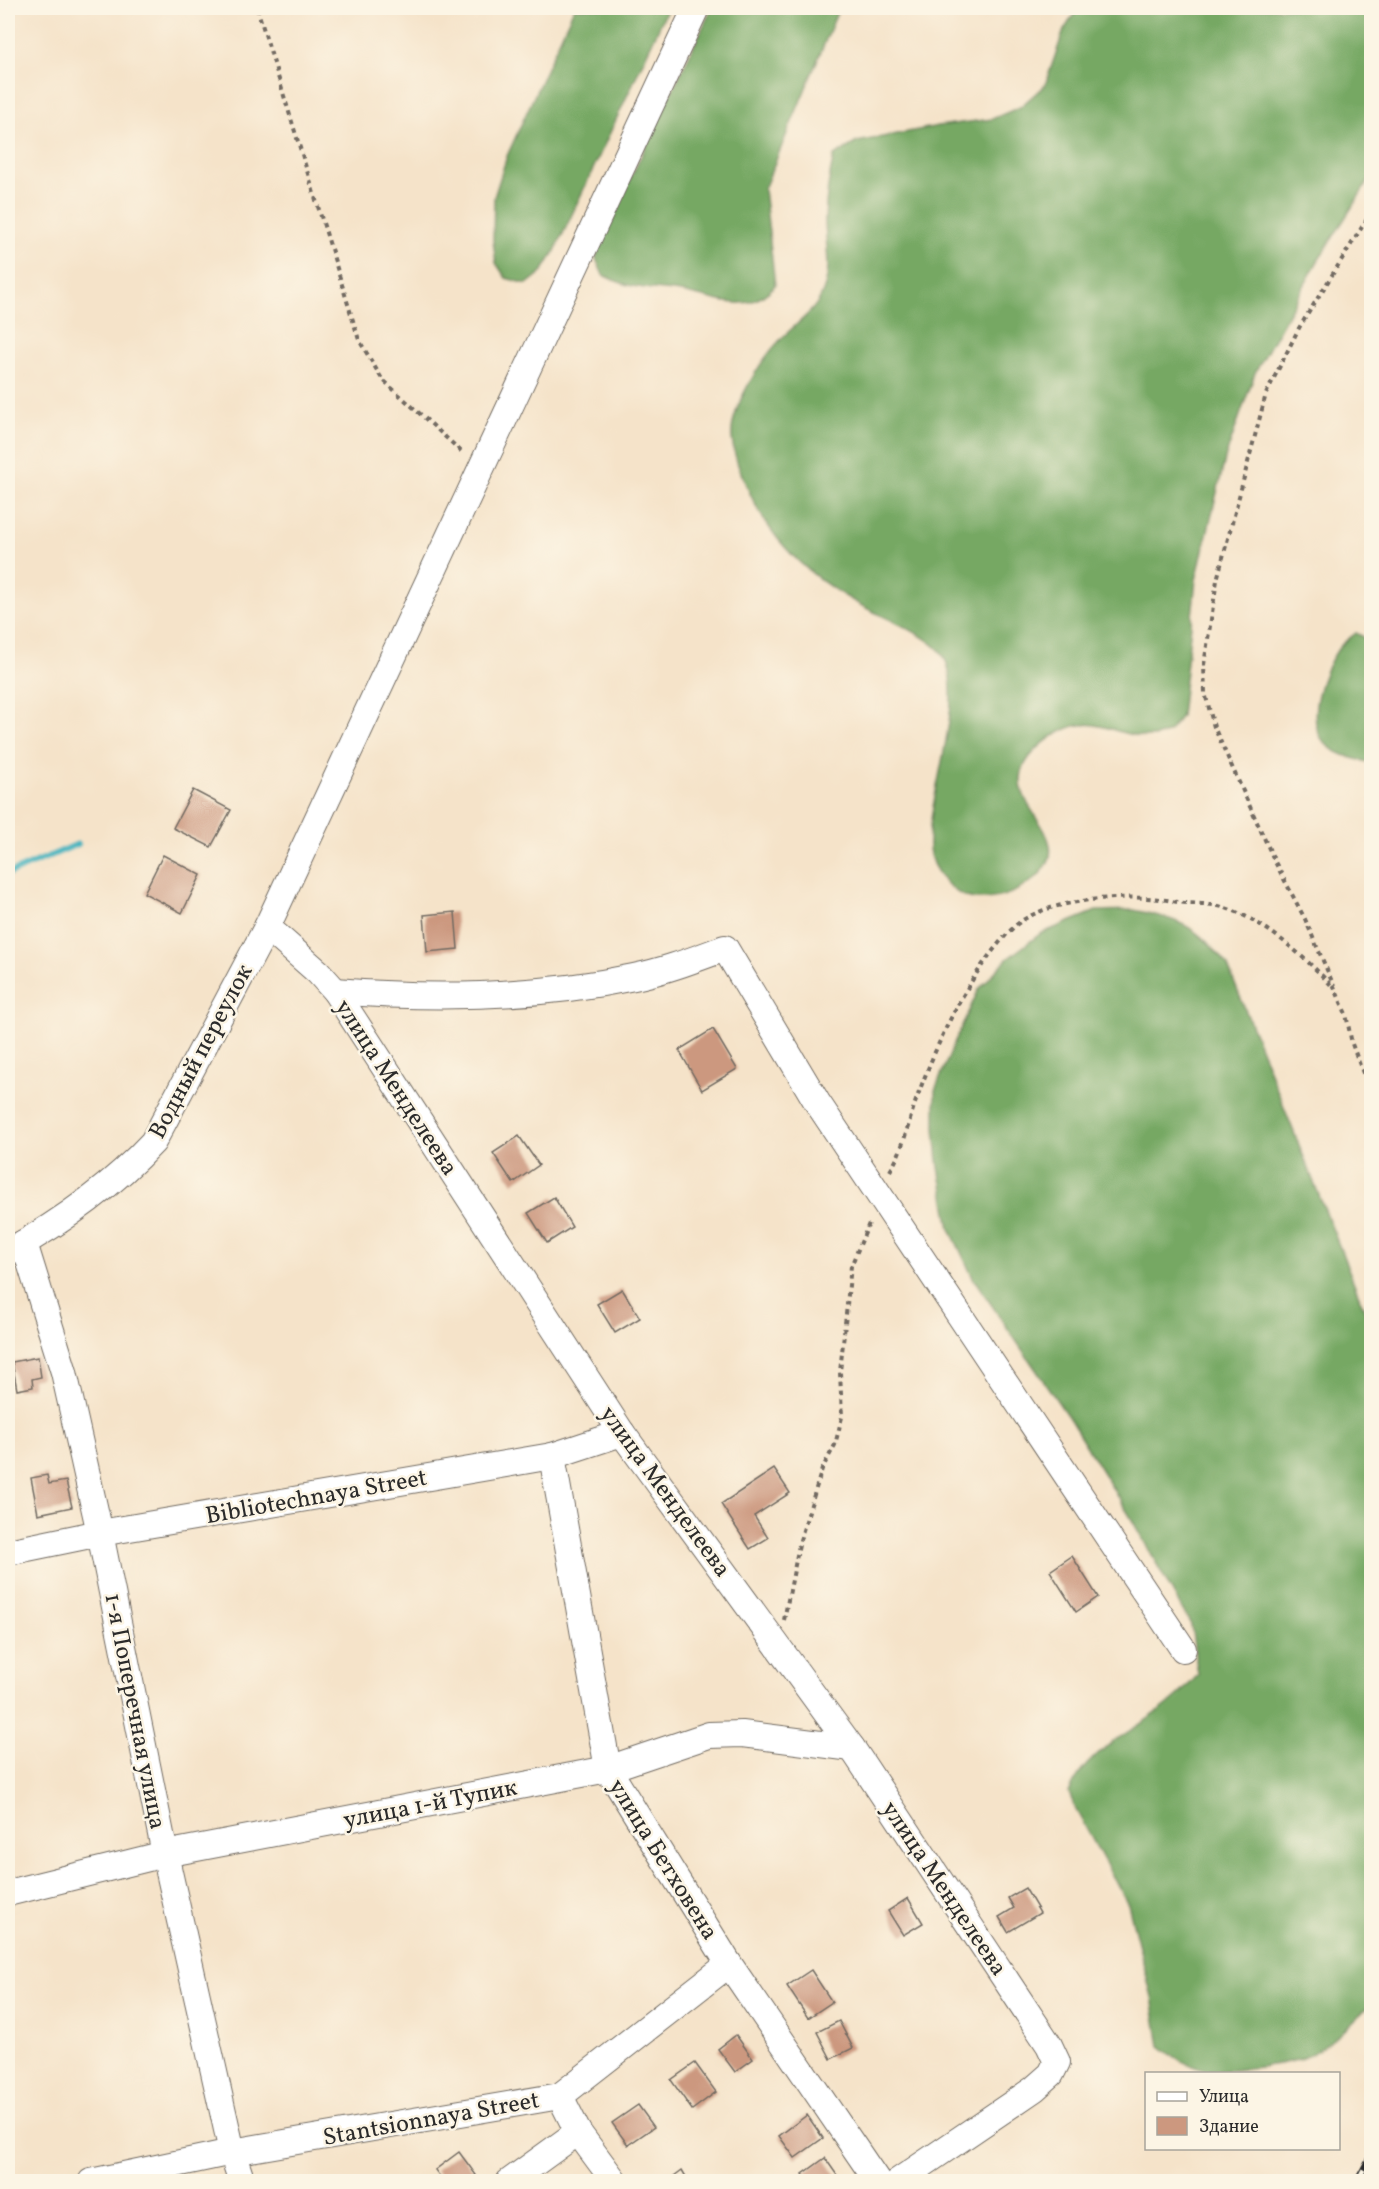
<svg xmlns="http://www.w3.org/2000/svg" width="1379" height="2189" font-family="Vollkorn,serif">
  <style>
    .forest { fill: #76a863; stroke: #506a47; stroke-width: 1.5 }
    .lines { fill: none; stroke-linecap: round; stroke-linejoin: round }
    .stream { stroke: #44b3be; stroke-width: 6 }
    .building { fill: #cc987f }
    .minor-casing { stroke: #726b62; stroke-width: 28 }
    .path { stroke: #726b62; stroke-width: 4; stroke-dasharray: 4.5 4.5; stroke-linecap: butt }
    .minor { stroke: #fff; stroke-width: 26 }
    .rail-casing { stroke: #2b2b2b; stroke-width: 7 }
    .rail { stroke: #fcf5e5; stroke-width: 4.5; stroke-dasharray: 14; stroke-linecap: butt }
    .labels { text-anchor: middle; stroke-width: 5; stroke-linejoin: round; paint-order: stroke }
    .street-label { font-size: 24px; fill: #2b2b2b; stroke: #fcf5e5 }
  </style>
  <rect width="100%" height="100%" fill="#fcf5e5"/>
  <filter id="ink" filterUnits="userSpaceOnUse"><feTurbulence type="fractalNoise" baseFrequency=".0167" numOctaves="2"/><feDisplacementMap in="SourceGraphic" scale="12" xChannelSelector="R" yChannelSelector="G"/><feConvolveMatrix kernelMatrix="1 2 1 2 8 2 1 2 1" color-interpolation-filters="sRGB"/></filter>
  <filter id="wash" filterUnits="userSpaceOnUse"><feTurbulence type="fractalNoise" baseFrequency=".008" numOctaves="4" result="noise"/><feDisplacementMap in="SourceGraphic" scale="24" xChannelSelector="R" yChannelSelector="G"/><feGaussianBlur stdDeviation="1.35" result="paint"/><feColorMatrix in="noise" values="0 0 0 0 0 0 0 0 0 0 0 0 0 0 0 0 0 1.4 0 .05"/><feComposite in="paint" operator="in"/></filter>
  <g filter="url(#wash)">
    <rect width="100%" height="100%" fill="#f5e3c9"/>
    <!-- forest -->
    <g class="forest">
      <path d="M574 8H668L555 251 542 272 527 284 506 278 496 263 493 241 494 197 507 156Z"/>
      <path d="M712 8H839L764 189 775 285C748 318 714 297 680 292 648 287 634 291 603 275L596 259 600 242Z"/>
      <path d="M1078 8H1371V177L1318 261 1255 373 1226 455 1196 580 1181 716 1169 732C1164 734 1157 737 1151 737 1117 738 1095 712 1060 732 1044 741 1022 758 1021 778 1018 816 1083 844 1029 883 1014 894 996 900 976 899 954 898 930 869 929 848 927 797 968 698 943 655 934 639 891 620 874 612 817 584 772 546 747 487 740 471 734 457 732 439 729 409 761 360 781 339 793 326 812 314 820 298 834 272 825 245 825 218 826 197 829 176 834 156L857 142 938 126 992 119 1020 107 1045 85 1064 30Z"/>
      <path d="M1356 633 1371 641V763C1356 759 1335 755 1324 742 1304 718 1323 671 1338 649 1342 643 1350 638 1356 633Z"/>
      <path d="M1134 910C1183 921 1195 925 1227 964L1371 1326V2004C1351 2023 1330 2046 1303 2058 1287 2064 1220 2074 1204 2070 1186 2065 1174 2058 1160 2046L1152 1997 1128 1904 1076 1810 1069 1793C1088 1745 1140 1731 1175 1698 1184 1691 1191 1682 1198 1675L1191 1625 1128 1513 1069 1418 973 1278 950 1229 938 1162 935 1128V1090L955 1041 979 989 1007 959 1040 934 1096 911Z"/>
    </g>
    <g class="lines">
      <!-- stream -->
      <path class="stream" d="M8 874 78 844"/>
    </g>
    <g id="blocks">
      <!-- building -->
      <g class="building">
        <path d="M193 790 231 810 211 847 173 828Z"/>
        <path d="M163 855 201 875 182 913 144 893Z"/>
        <path d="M455 912 458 949 427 952 424 915Z"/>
        <path d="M713 1029 737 1069 702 1090 679 1050Z"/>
        <path d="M519 1136 539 1165 513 1183 493 1153Z"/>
        <path d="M554 1197 572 1227 547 1243 528 1213Z"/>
        <path d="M622 1289 640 1318 615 1333 597 1304Z"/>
        <path d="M38 1357 41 1377 32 1379 33 1387 17 1390 12 1362Z"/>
        <path d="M774 1469 790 1493 754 1516 768 1538 750 1549 721 1504Z"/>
        <path d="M47 1475 49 1484 66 1481 72 1507 38 1514 31 1478Z"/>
        <path d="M1072 1556 1098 1597 1076 1612 1050 1571Z"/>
        <path d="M1025 1888 1040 1913 1008 1932 999 1917 1014 1908 1008 1898Z"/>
        <path d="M908 1898 923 1923 903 1935 888 1911Z"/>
        <path d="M811 1970 832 2002 808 2018 787 1986Z"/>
        <path d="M839 2021 853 2048 831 2059 817 2032Z"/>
        <path d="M736 2035 753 2059 735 2072 718 2049Z"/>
        <path d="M695 2063 716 2092 692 2110 671 2080Z"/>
        <path d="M638 2105 654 2127 628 2145 612 2123Z"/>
        <path d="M807 2115 823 2138 795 2158 779 2136Z"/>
        <path d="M459 2152 476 2175 467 2182H444L435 2170Z"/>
        <path d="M825 2158 839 2178 833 2182H808L803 2174Z"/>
        <path d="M682 2170 689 2182H666Z"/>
      </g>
    </g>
  </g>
  <g filter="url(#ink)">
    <use href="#blocks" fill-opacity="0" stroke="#726b62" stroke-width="1.5"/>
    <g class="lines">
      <defs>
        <g id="minor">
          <path d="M267 927 318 972 335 991 622 1433 852 1748 1049 2045 1057 2062 1051 2074 1034 2089 897 2182"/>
          <path d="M335 991C435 999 535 998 634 977 665 971 695 959 725 948L817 1102 1183 1649"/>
          <path d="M24 1243 64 1372 100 1533 165 1854 232 2152 242 2182"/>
          <path d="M8 1252C60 1223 112 1186 153 1142L267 927 696 8"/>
          <path d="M552 1456 608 1769 729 1964 878 2182"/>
          <path d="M8 1552 100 1533 552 1456 622 1433"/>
          <path d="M8 1893 165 1854 608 1769 709 1735 742 1734 852 1748"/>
          <path d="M560 2096 578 2132 615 2182"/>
          <path d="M91 2182 232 2152 560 2096 729 1964"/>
          <path d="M509 2182 578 2132"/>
        </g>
      </defs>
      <!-- minor casing -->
      <use href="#minor" class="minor-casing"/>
      <!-- path -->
      <g class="path">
        <path d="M257 8 359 340 382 379 464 454"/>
        <path d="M1372 211 1299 328 1266 394 1217 580 1204 665 1205 693 1214 727 1275 862 1305 919 1346 1014 1352 1044 1372 1097"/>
        <path d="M890 1171C905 1147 908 1121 918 1095 938 1039 972 967 1015 926 1045 898 1133 893 1172 901 1189 905 1205 902 1222 907 1260 917 1305 957 1332 986"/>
        <path d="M784 1620 800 1540 822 1469 835 1445 842 1417 840 1372 851 1266 870 1221"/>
      </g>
      <!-- minor -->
      <use href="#minor" class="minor"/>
      <defs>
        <path id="rail" d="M1357 2182 1372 2154"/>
      </defs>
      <!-- rail casing -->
      <use href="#rail" class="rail-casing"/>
      <!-- rail -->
      <use href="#rail" class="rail"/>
    </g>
  </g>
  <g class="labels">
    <!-- street labels -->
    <g class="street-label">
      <text transform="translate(200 1051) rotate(-62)" y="8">Водный переулок</text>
      <text transform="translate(397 1087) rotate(57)" y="8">улица Менделеева</text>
      <text transform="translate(666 1491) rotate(54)" y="8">улица Менделеева</text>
      <text transform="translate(316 1496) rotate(-10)" y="8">Bibliotechnaya Street</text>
      <text transform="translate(136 1711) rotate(79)" y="8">1-я Поперечная улица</text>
      <text transform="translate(430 1803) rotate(-11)" y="8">улица 1-й Тупик</text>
      <text transform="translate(664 1859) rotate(58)" y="8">улица Бетховена</text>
      <text transform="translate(945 1888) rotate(56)" y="8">улица Менделеева</text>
      <text transform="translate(431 2118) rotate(-10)" y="8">Stantsionnaya Street</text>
    </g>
  </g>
  <!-- margin -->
  <rect width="1379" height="2189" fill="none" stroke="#fcf5e5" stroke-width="30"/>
  <!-- legend -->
  <rect x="1145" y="2072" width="195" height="78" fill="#fcf5e5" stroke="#a8a49b" stroke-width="1.5"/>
  <rect x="1157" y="2092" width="30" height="9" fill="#ffffff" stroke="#a8a49b" stroke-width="1.5"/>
  <text x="1199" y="2102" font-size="18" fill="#2b2b2b">Улица</text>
  <rect x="1157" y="2117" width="30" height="18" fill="#cc987f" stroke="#a8a49b" stroke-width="1.5"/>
  <text x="1199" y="2132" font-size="18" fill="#2b2b2b">Здание</text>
</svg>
